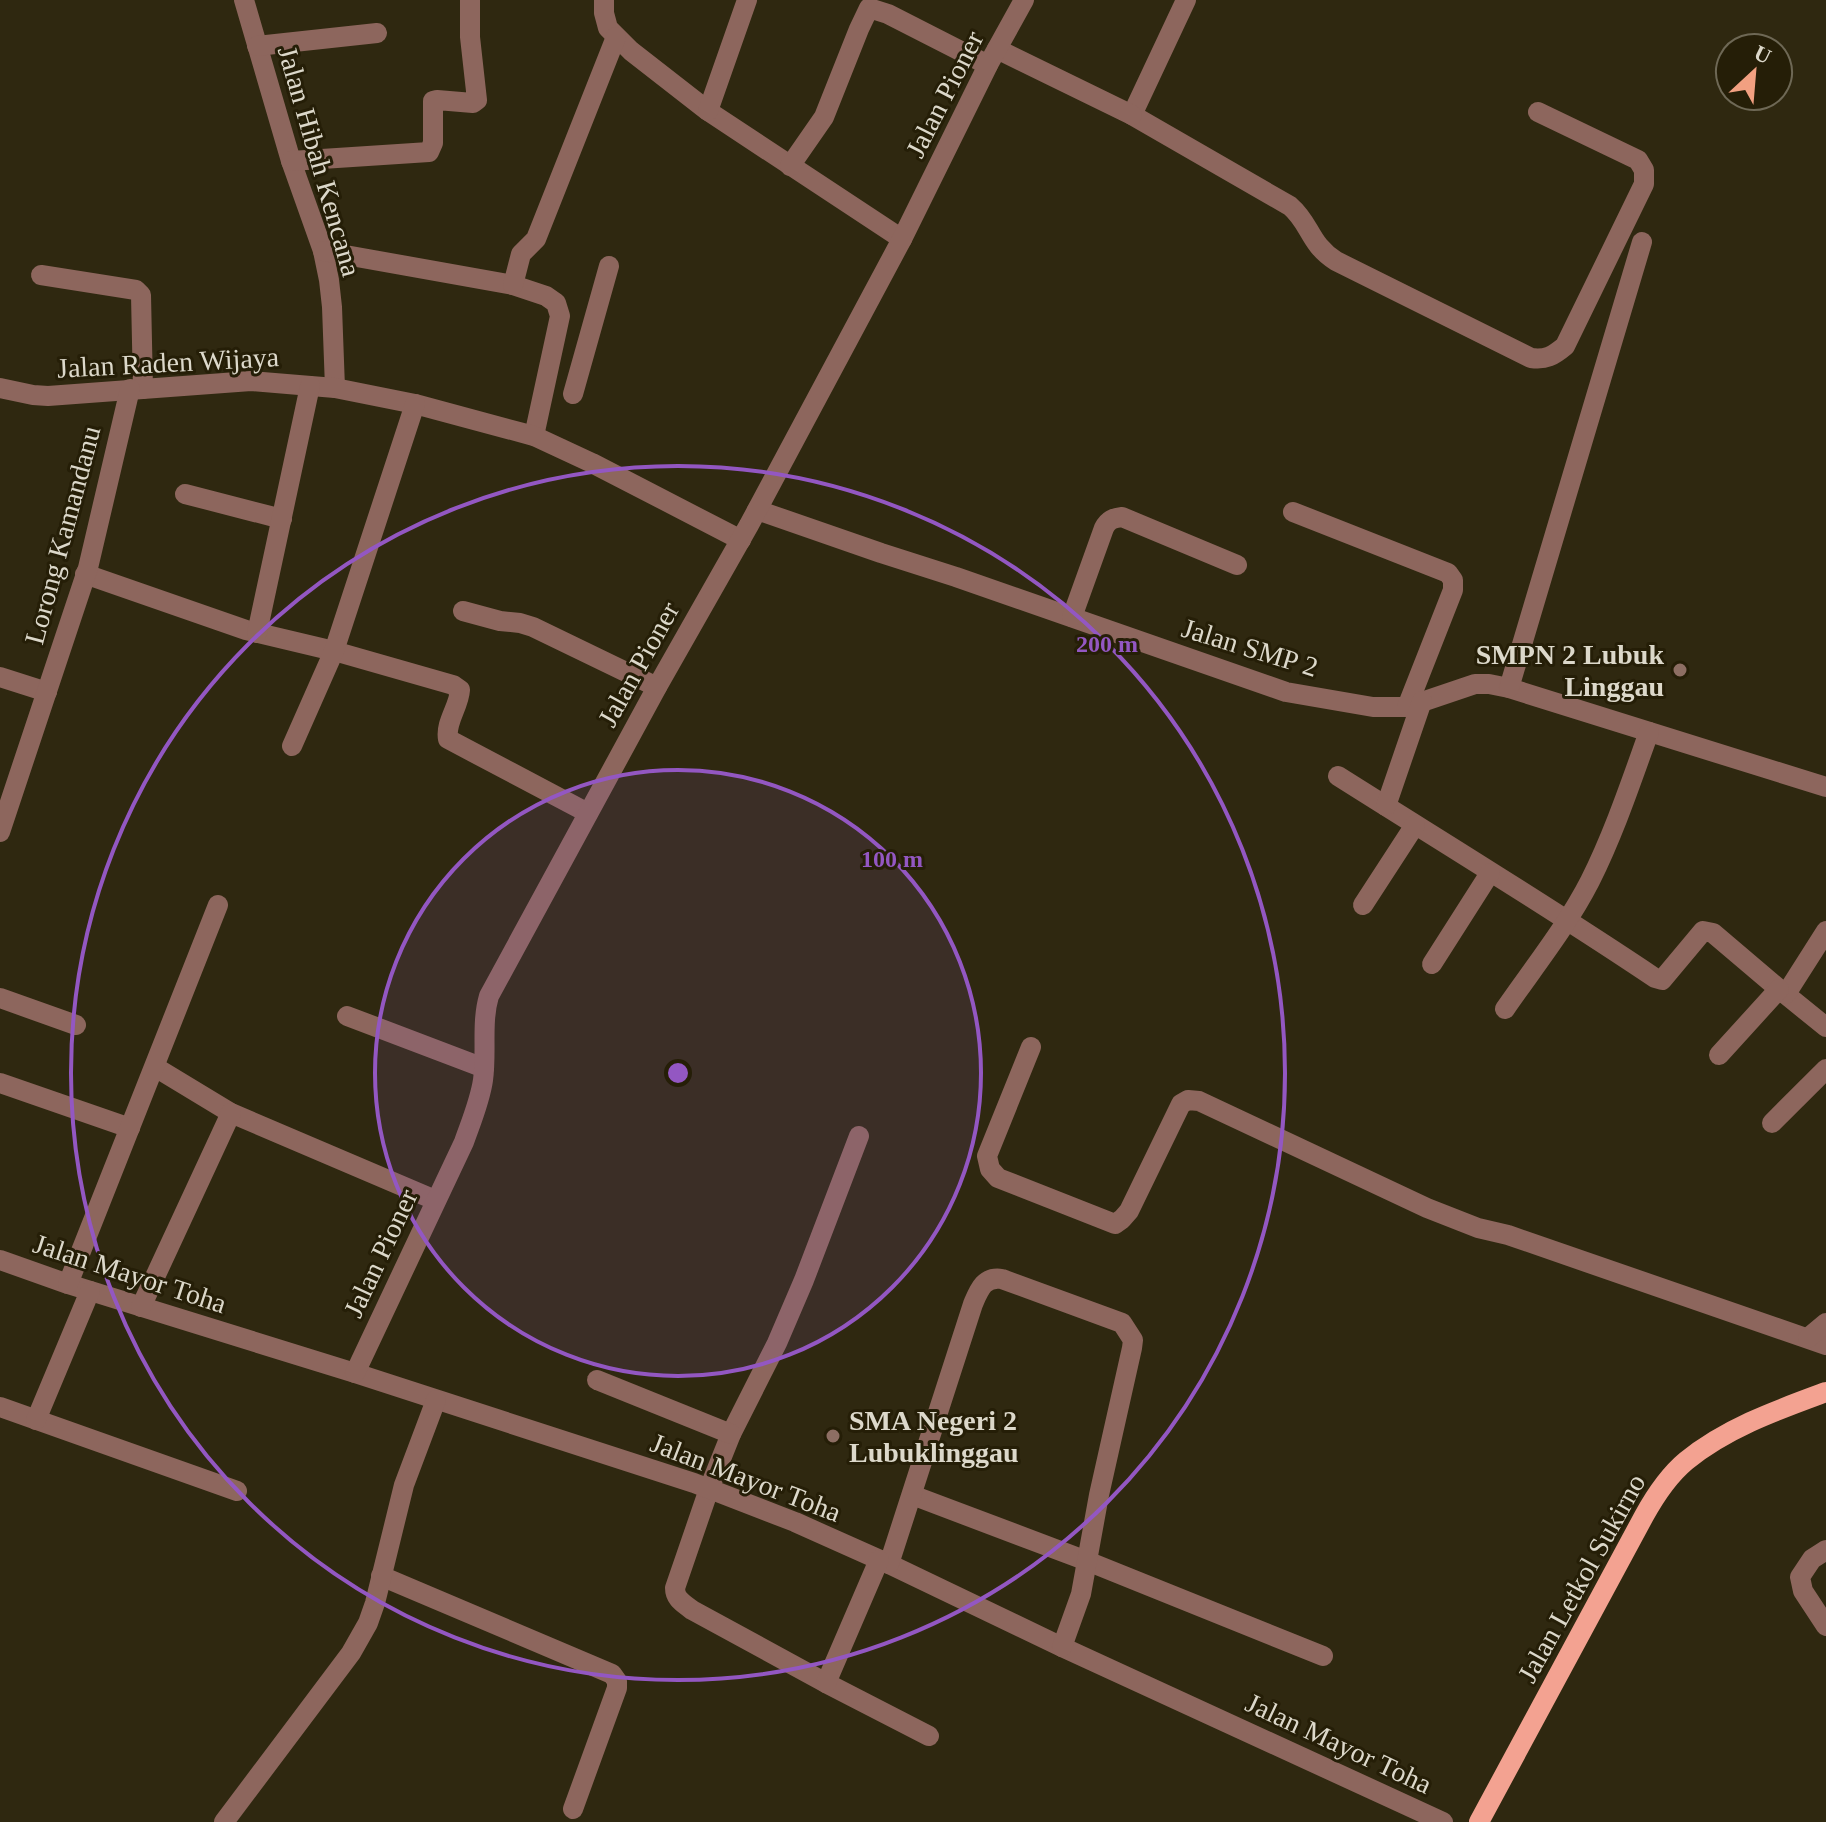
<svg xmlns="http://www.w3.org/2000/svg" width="1826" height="1822" font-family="Georgia,serif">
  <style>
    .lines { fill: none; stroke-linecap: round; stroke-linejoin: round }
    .minor { stroke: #8d665d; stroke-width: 20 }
    .major { stroke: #f3a291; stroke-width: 20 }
    .ring { fill: none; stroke: #9357c2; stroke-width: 4 }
    .education-dot { fill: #8d6e63; stroke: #251e07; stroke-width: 3 }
    .labels { text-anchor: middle; stroke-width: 6; stroke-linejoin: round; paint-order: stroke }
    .street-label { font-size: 28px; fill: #dcd8ca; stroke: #251e07 }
    .poi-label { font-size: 28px; font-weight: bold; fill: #dcd8ca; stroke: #251e07; text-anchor: end }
    .centre { fill: #9357c2; stroke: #251e07; stroke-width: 4 }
    .ring-label { font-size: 24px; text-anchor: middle; font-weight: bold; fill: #9357c2; stroke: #251e07; stroke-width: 6; stroke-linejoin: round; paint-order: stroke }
  </style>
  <rect width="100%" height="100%" fill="#2f2810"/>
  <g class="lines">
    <!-- minor -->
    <g class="minor">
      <path d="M244 0 291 161 323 251 329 280 332 307 335 388"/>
      <path d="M604 0V13L608 28 631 51 708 111 902 239"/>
      <path d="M1186 0 1132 115 1290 206C1311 224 1309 244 1336 261L1531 358C1546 360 1553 356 1565 346L1644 184V170L1638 160 1538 112"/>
      <path d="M257 46 377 33"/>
      <path d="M997 49 1132 115"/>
      <path d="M708 111 747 0"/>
      <path d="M291 161 429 152 433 143V101L437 100 473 103 477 100 470 37V0"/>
      <path d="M790 166 824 117 859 29 869 8 888 14 988 65"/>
      <path d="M323 251 513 285 546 296 556 303 560 316 534 436"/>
      <path d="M41 275 136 290 141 295 143 389"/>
      <path d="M513 285 521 254 536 239 616 37"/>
      <path d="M0 388 33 395 48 396 251 381 335 388 415 404 534 436 592 463 741 540"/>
      <path d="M573 394 609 266"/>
      <path d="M185 494 282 519"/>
      <path d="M757 510 881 553 956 577 1286 692 1373 707H1407L1475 684H1489L1509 688 1826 787"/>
      <path d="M1293 512 1448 573 1453 580V590L1407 707"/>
      <path d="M85 574 246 630 334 651 453 685 460 690C459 707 445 722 448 739L588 813"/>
      <path d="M463 611 500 621 520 623 533 627 657 687"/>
      <path d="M1072 617 1104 528C1108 520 1113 518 1122 517L1237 565"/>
      <path d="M257 633 310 386"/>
      <path d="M0 677 47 692"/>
      <path d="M1509 688 1642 242"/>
      <path d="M292 746 334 651 415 404"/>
      <path d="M1338 776C1444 843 1551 908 1655 978L1662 980 1703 931 1713 933 1779 989 1826 1027"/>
      <path d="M1386 806 1422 701"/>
      <path d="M0 832 88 568 130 389"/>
      <path d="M1363 905 1415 825"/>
      <path d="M1432 964 1490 873"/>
      <path d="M1786 994 1826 931"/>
      <path d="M0 998 76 1025"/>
      <path d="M1505 1009C1534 967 1567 926 1590 881 1614 833 1631 782 1649 732"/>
      <path d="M347 1016 484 1068"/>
      <path d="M1031 1047 987 1156 990 1169 998 1178 1115 1224 1122 1219 1129 1211 1181 1104 1188 1100 1199 1101 1427 1208 1478 1228 1508 1235 1826 1345"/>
      <path d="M1719 1055 1779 989"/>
      <path d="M155 1067 231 1113 435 1200"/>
      <path d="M0 1083 130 1128"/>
      <path d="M1772 1123 1826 1069"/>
      <path d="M859 1136 804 1280 777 1343 731 1434 709 1489 675 1588C675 1599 683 1603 692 1610L826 1683 929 1736"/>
      <path d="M0 1260 68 1284 355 1373 694 1483 795 1522 889 1564 1062 1647 1443 1822"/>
      <path d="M68 1284 218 905"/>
      <path d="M141 1307 231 1113"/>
      <path d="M1808 1338 1826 1323"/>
      <path d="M355 1373 464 1142C471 1122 480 1101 483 1080 487 1052 481 1023 489 996L657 687 749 525 902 239 988 65 1024 0"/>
      <path d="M597 1380 731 1434"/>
      <path d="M0 1407 237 1491"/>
      <path d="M36 1420 90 1291"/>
      <path d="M912 1495 1087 1561 1323 1656"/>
      <path d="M1826 1550 1812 1559 1800 1577 1803 1591 1826 1626"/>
      <path d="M889 1564 973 1304C979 1290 984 1276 1002 1279L1122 1323 1133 1340 1132 1348 1099 1495 1081 1594 1062 1647"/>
      <path d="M381 1576 612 1674 617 1681V1688L573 1809"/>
      <path d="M826 1683 879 1560"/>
      <path d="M224 1822 351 1653 368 1623 375 1603 404 1485 436 1400"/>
    </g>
    <!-- major -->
    <path class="major" d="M1479 1822 1644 1516C1655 1496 1668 1476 1686 1461 1726 1428 1777 1410 1826 1392"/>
  </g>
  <!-- distance rings -->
  <circle cx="678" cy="1073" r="303" fill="#9357c2" fill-opacity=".12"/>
  <g class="ring">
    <circle cx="678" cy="1073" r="303"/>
    <circle cx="678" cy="1073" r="607"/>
  </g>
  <!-- markers -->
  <g class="education-dot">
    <circle cx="1680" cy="670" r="8"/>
    <circle cx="833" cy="1436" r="8"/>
  </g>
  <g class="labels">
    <!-- street labels -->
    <g class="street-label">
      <text transform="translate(944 94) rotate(-63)" y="10">Jalan Pioner</text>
      <text transform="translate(320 161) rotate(74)" y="10">Jalan Hibah Kencana</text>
      <text transform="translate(168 362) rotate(-3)" y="10">Jalan Raden Wijaya</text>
      <text transform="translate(62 535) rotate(-75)" y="10">Lorong Kamandanu</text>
      <text transform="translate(1250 647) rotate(17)" y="10">Jalan SMP 2</text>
      <text transform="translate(638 664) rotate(-61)" y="10">Jalan Pioner</text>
      <text transform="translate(380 1253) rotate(-65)" y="10">Jalan Pioner</text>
      <text transform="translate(130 1273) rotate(18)" y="10">Jalan Mayor Toha</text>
      <text transform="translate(746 1477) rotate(21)" y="10">Jalan Mayor Toha</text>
      <text transform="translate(1581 1578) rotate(-61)" y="10">Jalan Letkol Sukirno</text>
      <text transform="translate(1339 1743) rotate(25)" y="10">Jalan Mayor Toha</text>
    </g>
    <!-- poi labels -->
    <g class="poi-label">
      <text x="1664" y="664">SMPN 2 Lubuk<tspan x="1664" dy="32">Linggau</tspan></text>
      <text x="849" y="1430" text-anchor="start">SMA Negeri 2<tspan x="849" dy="32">Lubuklinggau</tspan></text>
    </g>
  </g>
  <circle cx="678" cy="1073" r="12" class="centre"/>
  <g class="ring-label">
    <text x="1107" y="652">200 m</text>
    <text x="892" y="867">100 m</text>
  </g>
  <!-- north arrow -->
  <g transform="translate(1754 72) rotate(26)"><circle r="38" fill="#251e07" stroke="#6e6855" stroke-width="2"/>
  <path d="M0-6L14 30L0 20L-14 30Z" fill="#f2a081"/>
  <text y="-12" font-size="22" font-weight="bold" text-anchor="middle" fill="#dcd8ca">U</text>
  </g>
</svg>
